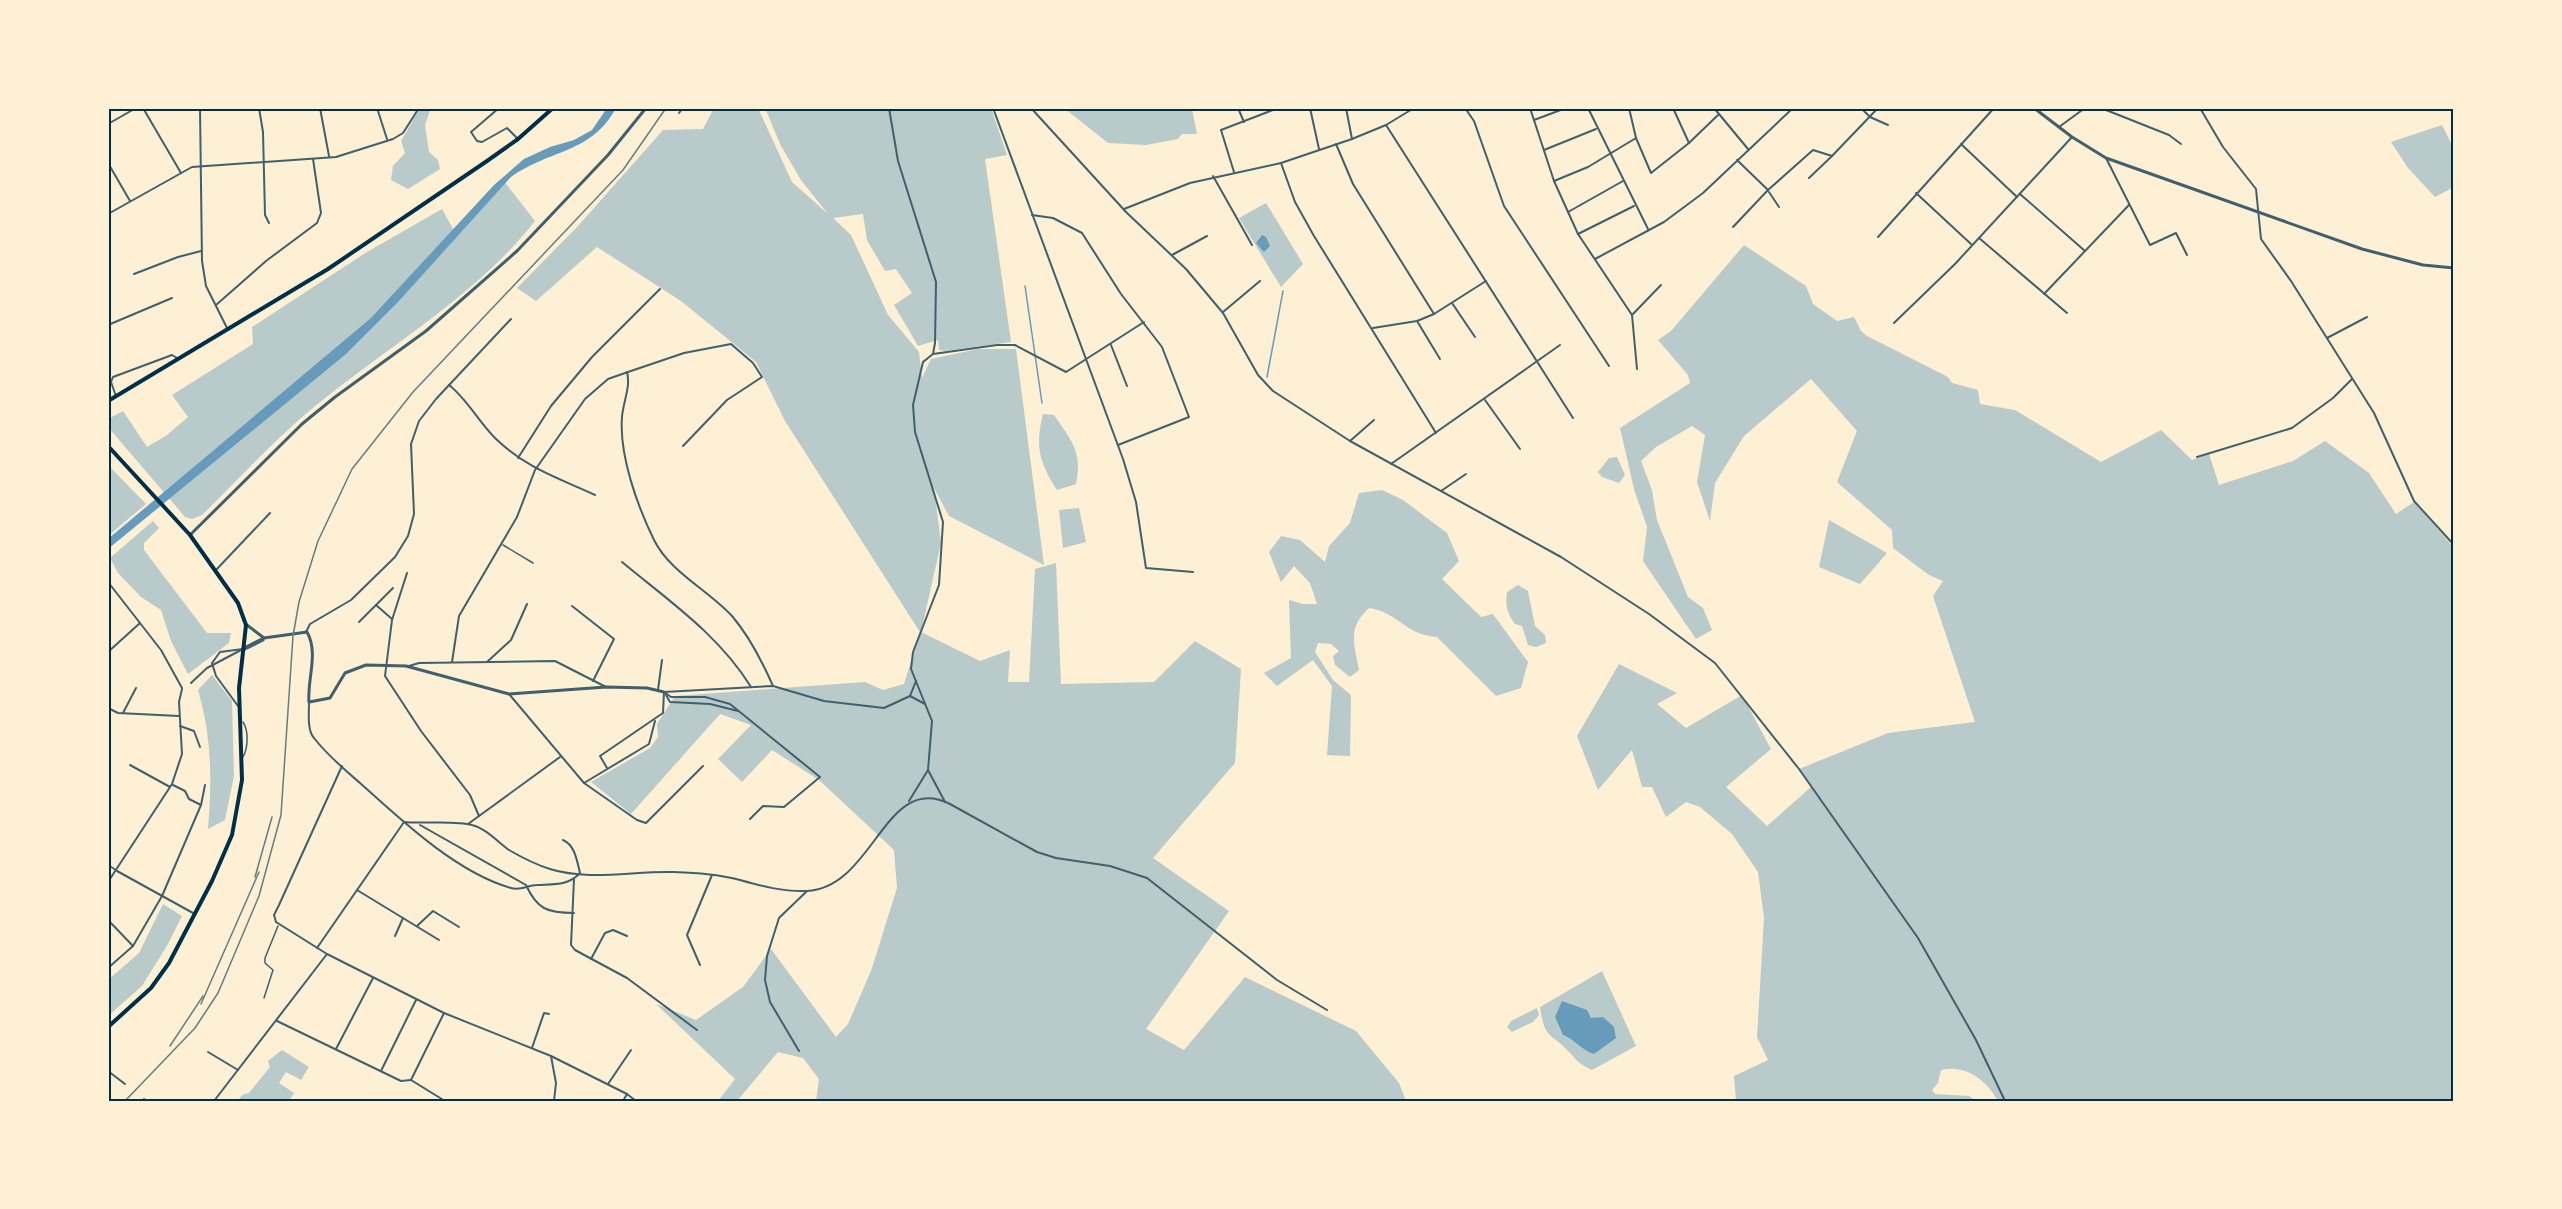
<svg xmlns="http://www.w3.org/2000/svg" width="2562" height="1209" font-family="Lato,sans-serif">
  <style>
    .green { fill: #b9caca }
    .water { fill: #669bbc }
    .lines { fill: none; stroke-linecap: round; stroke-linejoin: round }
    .stream { stroke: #669bbc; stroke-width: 1.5 }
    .service { stroke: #3f606c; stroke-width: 1.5 }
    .pedestrian { stroke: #3f606c; stroke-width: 1.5 }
    .minor { stroke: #3f606c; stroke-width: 2 }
    .tertiary { stroke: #3f606c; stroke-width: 3 }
    .secondary { stroke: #003049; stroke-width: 4 }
    .rail { stroke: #657d81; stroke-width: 1.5 }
    .neatline { fill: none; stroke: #003049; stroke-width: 2 }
  </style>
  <rect width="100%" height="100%" fill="#fdf0d5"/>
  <!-- green -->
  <g class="green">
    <path d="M420 108H431L425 125 429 152 438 160 440 169 408 189 391 180 393 166 405 153 401 141Z"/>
    <path d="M714 108H758L792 182 828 214 801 180 781 146 765 108H991L1007 155 985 159 1011 342 945 351 939 350 938 340 918 346 894 305 912 293 896 269 885 271 867 240 863 214 833 218 851 235 888 315 919 352 922 378 931 359 978 349H1016L1044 565 949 516 934 488 941 543 921 632 980 661 1010 650 1008 682H1029L1035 569 1056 563 1061 684 1154 682 1195 641 1241 669 1235 763 1153 858 1229 911 1146 1029 1184 1050 1245 977 1356 1031 1399 1083 1406 1101H816L819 1079 803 1058 778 1052 737 1101H718L735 1079 656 1004 696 1020 743 987 771 949 836 1037 848 1024 871 971 897 888 894 850 819 780 772 750 742 782 718 759 751 725 720 714 631 814 591 782 650 748 658 737 657 724 675 696 865 682 883 690 904 684 920 632 785 421 756 362 681 301 597 247 536 301 517 288 578 226 663 130 703 129Z"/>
    <path d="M1064 108H1165L1166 111 1188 108 1192 109 1197 134H1182L1178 139 1146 145 1108 143Z"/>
    <path d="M2442 125 2454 149V187L2435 197 2408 168 2391 142Z"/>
    <path d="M504 181 535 221C479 292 400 339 329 395 283 430 243 475 202 515L192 519 185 517 108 427V419L123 411 147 447 167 435 188 417 172 395 253 344 252 327 367 252 442 209 456 234Z"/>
    <path d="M1266 203 1303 264 1281 287 1239 218Z"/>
    <path d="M1744 245 1806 286 1813 304 1837 321 1854 317 1861 331 1867 336 1948 377 1952 383 1978 390 1980 404 2015 410 2101 462 2161 430 2192 460 2209 454 2219 485 2293 461 2325 441 2369 473 2396 514 2414 502 2454 548V1101H1998C1987 1080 1965 1064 1941 1070L1938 1083 1932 1090 1935 1094 1969 1096 1976 1101H1736L1734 1076 1768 1060 1757 1037 1764 918 1758 872 1732 834 1700 807 1686 802 1666 817 1652 787H1642L1632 750 1598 790 1577 736 1619 664 1677 693 1657 704 1686 728 1742 695 1771 749 1726 787 1767 826 1811 787 1799 769 1888 733 1975 722 1933 596 1943 581 1929 575 1893 548 1892 530 1837 482 1857 431 1811 379 1744 436 1715 483 1710 521 1697 482 1705 435 1692 426 1656 447 1641 461 1652 490 1657 520 1688 597 1703 608 1712 630 1696 639 1643 561 1647 527 1634 489 1620 428 1690 383 1688 375 1658 340 1671 331Z"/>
    <path d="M1043 414 1054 415C1071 440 1083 452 1076 484L1057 490C1039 462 1035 446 1043 414Z"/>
    <path d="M1617 457 1625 475 1619 483 1602 477 1598 472 1609 458Z"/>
    <path d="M108 465 146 504 108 536Z"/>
    <path d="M1382 490 1403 500 1447 533 1459 561 1442 579 1481 617 1493 614 1528 662 1521 688 1496 696 1437 637C1405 635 1398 612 1369 608 1347 628 1354 643 1359 670L1350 677 1335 665 1333 656 1339 651 1331 644 1318 643 1315 652 1333 680 1351 695 1350 756 1327 755 1332 686 1313 660 1277 686 1264 673 1291 658 1289 600 1303 604H1317L1310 583 1294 566 1281 582 1269 552 1281 536 1300 540 1325 562 1329 546 1350 523 1359 493Z"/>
    <path d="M1079 508 1086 542 1063 548 1059 510Z"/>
    <path d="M1829 520 1887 553 1860 584 1819 567Z"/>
    <path d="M153 521 159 528 144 543V550L207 633H231L229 643 188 674 171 641 161 610 141 597 118 573 110 558Z"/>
    <path d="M1518 585 1528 591 1535 626 1545 635 1546 643 1536 647 1528 645 1522 626 1515 624C1507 613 1505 605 1507 592Z"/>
    <path d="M212 675 232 701 234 776 225 820 208 829C212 779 212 739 198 690Z"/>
    <path d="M163 904 182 916 168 944 142 986 108 1016V980L139 953Z"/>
    <path d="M1602 971 1636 1046 1592 1070C1581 1065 1578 1062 1570 1053 1550 1031 1545 1041 1540 1007Z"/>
    <path d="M1537 1008 1539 1015 1533 1022 1512 1032 1507 1027 1511 1021Z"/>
    <path d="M282 1050 309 1067 301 1080 286 1072 279 1083 294 1093 289 1101H238L242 1095 249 1093 270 1067 268 1061Z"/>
  </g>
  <!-- water -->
  <g class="water">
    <path d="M607 108H616C591 154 550 149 511 177L398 302 346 354 108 549V539L371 318 494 185 524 159 550 147 574 140 592 130Z"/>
    <path d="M1262 235 1266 237 1270 246 1264 252 1256 243Z"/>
    <path d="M1562 1001 1587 1010 1591 1018 1603 1017 1614 1027 1616 1038 1594 1054C1581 1050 1576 1040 1563 1035L1555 1017Z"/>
  </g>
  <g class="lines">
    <!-- stream -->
    <g class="stream">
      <path d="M1025 286 1042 403"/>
      <path d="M1267 377 1283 291"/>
    </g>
    <!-- service -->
    <g class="service">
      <path d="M503 545 533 563"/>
      <path d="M243 722C249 731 248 748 243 757"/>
      <path d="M264 998 273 970 265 963V958L278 926"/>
    </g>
    <!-- pedestrian -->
    <path class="pedestrian" d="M108 865 116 870"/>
    <!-- minor -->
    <g class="minor">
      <path d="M143 108 181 173"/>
      <path d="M200 108 202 261 206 286 227 328"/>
      <path d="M259 108 263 132 265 215 269 223"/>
      <path d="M320 108 329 156"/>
      <path d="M377 108 387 139"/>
      <path d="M499 108 471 132 477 141 482 142 507 128 518 139"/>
      <path d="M889 108 898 161 936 282 935 343 933 354 923 362 913 405 915 432 943 522 939 585 913 652 911 669 932 721 928 770 945 802"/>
      <path d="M993 108 1123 459 1136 502 1146 568 1193 572"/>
      <path d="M1031 108 1126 212 1186 269 1223 313 1258 375 1273 391 1350 441 1561 557 1649 614 1715 663 1799 769 1918 938 1976 1040 2005 1101"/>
      <path d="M1238 108 1244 122"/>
      <path d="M1310 108 1319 149"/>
      <path d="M1346 108 1352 139"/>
      <path d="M1465 108 1474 121 1504 206 1609 366"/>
      <path d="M1530 108 1554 181 1578 234 1632 315 1637 369"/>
      <path d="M1588 108 1648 229"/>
      <path d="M1629 108 1636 138 1651 173 1689 143 1673 108"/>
      <path d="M1714 108 1748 149"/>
      <path d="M1861 108 1870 117 1888 125"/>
      <path d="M2101 108 2169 135 2181 144"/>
      <path d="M2200 108 2223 147 2256 189 2261 239 2291 281 2374 413 2414 501 2454 545"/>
      <path d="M679 113 683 108"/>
      <path d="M1534 120 1566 108"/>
      <path d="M108 124 136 108"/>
      <path d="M1386 125 1573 418"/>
      <path d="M2059 127 2085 108"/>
      <path d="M1689 143 1718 115"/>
      <path d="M1336 144 1353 184 1434 314"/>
      <path d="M1961 144 2017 197"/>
      <path d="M1544 150 1596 129"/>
      <path d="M2106 158 2150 245 2176 233 2187 255"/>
      <path d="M1737 160 1768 190 1813 150 1832 156 1878 108"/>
      <path d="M108 163 130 201"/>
      <path d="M1281 163 1295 202 1314 236 1436 433"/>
      <path d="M1234 172 1221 130 1278 108"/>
      <path d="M1213 176 1252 245"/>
      <path d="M1809 178 1832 156"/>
      <path d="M1554 181 1588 167 1636 138"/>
      <path d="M1769 192 1779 207"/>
      <path d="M1916 193 1971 244"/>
      <path d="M2020 194 2085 251"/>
      <path d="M1124 209 1190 183 1281 163 1352 139 1386 125 1414 108"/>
      <path d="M1568 212 1623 181"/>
      <path d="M108 214 192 167 336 157 393 139 403 133 419 108"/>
      <path d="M1032 215 1053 218 1082 233 1121 294 1162 347 1189 417 1118 445"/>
      <path d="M1733 227 1768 190"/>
      <path d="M1578 234 1634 206"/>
      <path d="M1878 237 1994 108"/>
      <path d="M1979 238 2067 313"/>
      <path d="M1172 255 1207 236"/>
      <path d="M1595 259 1664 222 1703 193 1793 108"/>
      <path d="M134 274 178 257 201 251"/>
      <path d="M2044 294 2129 205"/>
      <path d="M1452 303 1475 337"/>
      <path d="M216 305 266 261 317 223 321 213 313 159"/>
      <path d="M1223 312 1260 281"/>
      <path d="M1632 315 1661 285"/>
      <path d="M1417 321 1440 359"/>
      <path d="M1894 323 1955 264 2072 137"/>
      <path d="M108 325 172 298"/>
      <path d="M1373 328 1417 321 1434 314 1486 281"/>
      <path d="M2327 338 2367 317"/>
      <path d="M1111 345 1127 386"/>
      <path d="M933 354 997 345H1015L1066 372 1144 322"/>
      <path d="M627 372C631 387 623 402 622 417 619 455 637 505 654 540 670 572 708 590 732 616 750 637 762 661 773 686"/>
      <path d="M449 385C467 399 478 421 495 438 526 468 556 477 595 495"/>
      <path d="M116 396 111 382 113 377 172 355 177 358"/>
      <path d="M1485 400 1520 449"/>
      <path d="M1350 441 1374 420"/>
      <path d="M2197 457 2292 428 2333 398 2352 379"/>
      <path d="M518 458 551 406 592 357 660 289"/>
      <path d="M1391 464 1560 345"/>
      <path d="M1441 491 1466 474"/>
      <path d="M622 562C669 601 719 635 751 687"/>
      <path d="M216 570 270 513"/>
      <path d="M407 573 392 620 385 676 421 731 470 795 479 816"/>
      <path d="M108 582 161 650 182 688"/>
      <path d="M376 605 392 619"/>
      <path d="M572 606 614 639 593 681"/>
      <path d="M359 622 393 588"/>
      <path d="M306 632 310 624 351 600 395 557 408 536 414 514 411 444 419 421 436 399 511 319"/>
      <path d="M108 652 140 623"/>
      <path d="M452 662 459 616 517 517 535 470 585 399 608 379 625 373 684 353 731 344 753 363 762 377 727 400 683 446"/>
      <path d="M487 662 511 640 527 604"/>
      <path d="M409 666 419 663 555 661 606 687"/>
      <path d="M191 683 207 668 243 649"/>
      <path d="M658 690 662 660"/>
      <path d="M664 692 671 697H705L730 704 820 777 784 807 763 806 750 819"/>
      <path d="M664 692 773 686 824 701 884 708 910 696 916 681"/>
      <path d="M509 694 584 783 637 820 646 823 703 766"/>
      <path d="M666 695 670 702 710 704 738 711"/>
      <path d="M910 696 925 704"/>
      <path d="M309 702C309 713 307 730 314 738 327 755 345 770 360 783 401 820 457 873 511 888 521 891 528 885 537 885 554 884 568 886 580 873 577 861 575 845 563 840"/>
      <path d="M238 706 216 676 212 663 220 652 243 649"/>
      <path d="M108 708 118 713 179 716"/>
      <path d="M123 713 136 688"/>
      <path d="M180 726 194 731 200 747"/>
      <path d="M130 765 170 787"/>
      <path d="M342 766 279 905 274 915 276 922 327 954 444 1013 551 1056 556 1083 554 1101"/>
      <path d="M607 768 600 756 663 713 664 692"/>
      <path d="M584 783 649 744 655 721"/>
      <path d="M173 785 185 791 189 799 201 805"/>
      <path d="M909 801 928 770"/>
      <path d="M404 822C422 824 456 820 472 825 485 828 498 842 509 850 521 857 537 865 550 869 588 881 633 871 672 872 694 873 719 874 740 880 761 886 784 892 807 891 874 888 885 771 950 804L1037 852 1056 858 1110 866 1147 878 1277 980 1327 1010"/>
      <path d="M468 824 560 757"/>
      <path d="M420 825 526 885C537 909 547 913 574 913"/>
      <path d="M117 871 193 913"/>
      <path d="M574 879 571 945 575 950 627 978 697 1030"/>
      <path d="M108 882 172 784 182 754 179 702 182 689"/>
      <path d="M357 890 439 940"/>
      <path d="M108 920 133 946"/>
      <path d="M417 926 433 911 459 927"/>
      <path d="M395 936 403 918"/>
      <path d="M317 948 404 822"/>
      <path d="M591 959 605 933 613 930 627 936"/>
      <path d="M700 965 687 935 712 875"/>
      <path d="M108 968 133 946 162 896 201 805 205 785"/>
      <path d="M277 1021 401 1081 411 1080"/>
      <path d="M532 1048 544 1013 549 1014"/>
      <path d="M336 1049 373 978"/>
      <path d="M799 1051 770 1002 765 980 767 956 779 918 807 891"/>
      <path d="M208 1052 238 1070"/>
      <path d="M551 1056 627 1094 636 1101"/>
      <path d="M108 1071 125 1084"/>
      <path d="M381 1071 416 1000"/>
      <path d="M411 1080 444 1013"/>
      <path d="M411 1080 445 1101"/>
      <path d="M608 1084 631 1050"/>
      <path d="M144 1099 147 1101"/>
      <path d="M214 1101 327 954"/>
      <path d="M623 1101 627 1094"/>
    </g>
    <!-- tertiary -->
    <g class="tertiary">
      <path d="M2034 108 2072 137 2106 158 2362 249 2423 265 2454 268"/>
      <path d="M190 535 302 424 335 397 426 331 517 251 608 155 646 108"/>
      <path d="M247 625 264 638"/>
      <path d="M244 648 264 638 307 632C319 653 307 679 309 702L330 698 345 673 366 665 406 666 509 694 606 687 647 688 664 692"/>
      <path d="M245 649 263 640"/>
    </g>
    <!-- secondary -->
    <g class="secondary">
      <path d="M108 401 328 269 487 161 518 139 553 108"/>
      <path d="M108 446 190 535 238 603 246 625 239 688 242 780 232 835 212 881 169 963 151 988 108 1027"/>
    </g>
    <!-- rail -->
    <g class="rail">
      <path d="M255 877 272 817"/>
      <path d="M201 1004 259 872"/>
      <path d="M170 1046 203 996"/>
      <path d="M125 1101 195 1028 218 993 259 896 281 815 293 636 299 602 318 541 352 469 413 392 623 170 666 108"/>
    </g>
  </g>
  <!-- border -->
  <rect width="2562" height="1209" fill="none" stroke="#fdf0d5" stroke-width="219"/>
  <rect x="110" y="110" width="2342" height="990" class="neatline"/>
</svg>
